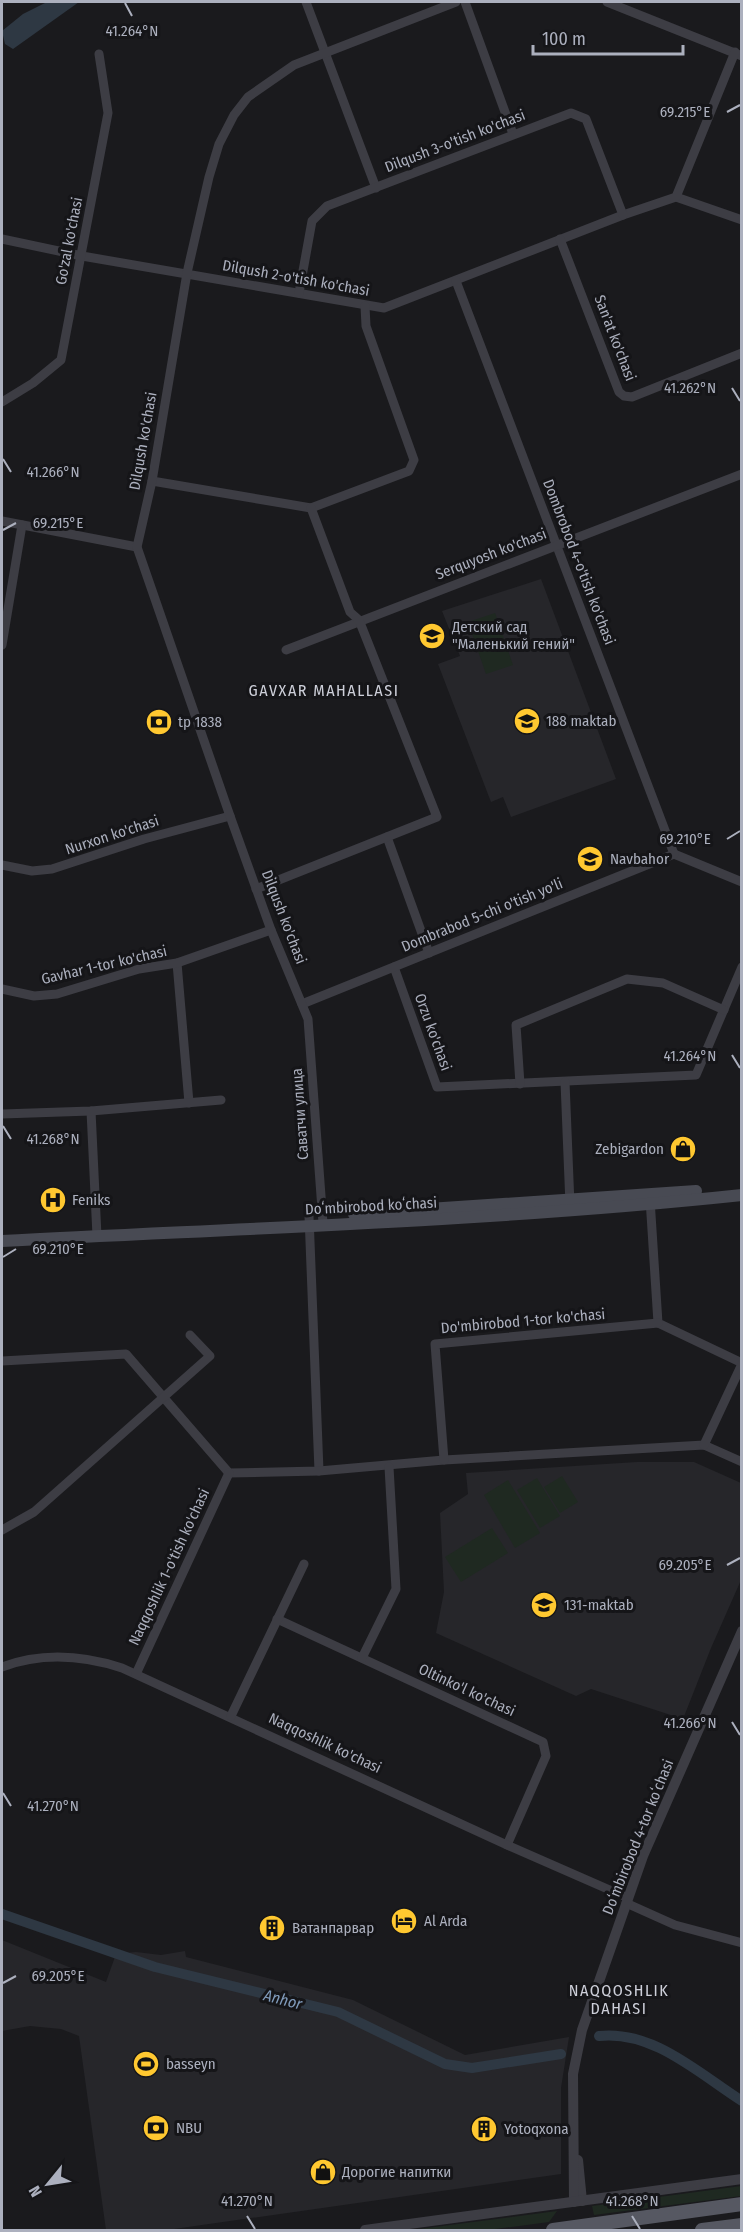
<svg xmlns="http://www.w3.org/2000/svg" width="743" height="2232" font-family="'Fira Sans Condensed',sans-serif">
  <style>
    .built { fill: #26262a }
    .green { fill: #1f2921 }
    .water { fill: #2e3843 }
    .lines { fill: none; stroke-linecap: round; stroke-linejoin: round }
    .canal { stroke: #2e3843; stroke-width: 10 }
    .minor { stroke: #3d3d44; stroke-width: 9 }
    .tertiary { stroke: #3d3d44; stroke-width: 10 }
    .secondary { stroke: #484a53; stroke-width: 12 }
    .primary { stroke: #565862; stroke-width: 14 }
    .ticks { fill: none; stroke: #acb0be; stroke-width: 2 }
    .labels { text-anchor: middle; stroke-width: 6; stroke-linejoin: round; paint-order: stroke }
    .street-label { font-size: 15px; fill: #acb0be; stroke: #151518 }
    .poi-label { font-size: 15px; fill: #acb0be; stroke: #151518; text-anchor: start }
    .neighbourhood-label { font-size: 16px; letter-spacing: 1.5px; fill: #cdcfd9; stroke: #151518 }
    .water-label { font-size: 16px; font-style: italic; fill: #809bbb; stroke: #151518 }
    .ticks-label { font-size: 15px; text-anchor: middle; fill: #acb0be; stroke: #151518; stroke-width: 6; stroke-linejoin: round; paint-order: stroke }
  </style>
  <rect width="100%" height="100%" fill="#1a1a1d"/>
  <!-- built -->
  <g class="built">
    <path d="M541 579 616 779 511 817 503 797 491 802 438 664 460 656 442 611Z"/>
    <path d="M637 1462H694L741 1483V1580L711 1648 683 1719 591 1689 576 1696 436 1633 444 1592 440 1513 468 1494 466 1473Z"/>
    <path d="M2 1940 106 1982 116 1954 136 1952 161 1955 185 1951 186 1957 353 2000 465 2055 569 2037 561 2088V2174L167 2230H106L79 2036 61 2029 30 2026 2 2031Z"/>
  </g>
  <!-- green -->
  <g class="green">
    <path d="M495 613 513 665 486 674 468 622Z"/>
    <path d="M562 1476 578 1502 560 1513 544 1487Z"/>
    <path d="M537 1478 560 1516 540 1528 517 1490Z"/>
    <path d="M508 1480 540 1533 515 1548 484 1495Z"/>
    <path d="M492 1528 508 1553 461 1582 445 1557Z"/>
    <path d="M741 2186V2196L594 2215 592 2206Z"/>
    <path d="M557 2211 549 2222 488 2230H412Z"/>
  </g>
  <!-- water -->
  <path class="water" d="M47 2H79L13 49 5 44 2 31 23 14Z"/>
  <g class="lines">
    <!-- canal -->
    <g class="canal">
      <path d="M2 1914 155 1967 338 2012 445 2064 472 2068 561 2054"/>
      <path d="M599 2036C653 2030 698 2073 742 2101"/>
    </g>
    <!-- minor -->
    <g class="minor">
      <path d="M306 2 376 188"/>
      <path d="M465 2 513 134"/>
      <path d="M607 2 742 56"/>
      <path d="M676 197 742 220"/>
      <path d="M2 239 82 256 384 308 623 215 676 197 735 52"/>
      <path d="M560 239 619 392 624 396 632 397 742 353"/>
      <path d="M456 281 674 854"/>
      <path d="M299 293 312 221 327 206 571 113 586 119 623 215"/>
      <path d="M2 402 33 383 61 360 108 113 99 54"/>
      <path d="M152 481 311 508 409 471 414 460 366 326 365 306"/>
      <path d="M2 521 137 547"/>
      <path d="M2 645 22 525"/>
      <path d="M286 650 742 474"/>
      <path d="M387 837 429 953"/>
      <path d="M674 854 742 882"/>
      <path d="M2 865 32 871 52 869 144 839 230 816"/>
      <path d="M256 889 437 817 359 620 350 612 311 508"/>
      <path d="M177 963 189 1103"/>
      <path d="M394 967 437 1087 696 1075 742 967"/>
      <path d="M2 989 34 996 57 994 139 969 177 963 271 930"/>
      <path d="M302 1004 674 854"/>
      <path d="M565 1082 570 1205"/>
      <path d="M520 1084 516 1025 627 979 663 983 724 1010"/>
      <path d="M91 1111 97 1236"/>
      <path d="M2 1114 91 1111 221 1100"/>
      <path d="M650 1199 658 1323 742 1363"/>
      <path d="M309 1216 319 1471"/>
      <path d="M323 1223 308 1019 271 930 230 816 137 547 152 481 187 273 209 177 219 144 234 115 248 97 294 65 456 2"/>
      <path d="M2 1361 126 1354 229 1473 319 1471 444 1460 704 1445 742 1462"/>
      <path d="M704 1445 742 1364"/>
      <path d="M444 1460 435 1344 658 1323"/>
      <path d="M2 1530 34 1512 210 1356 190 1335"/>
      <path d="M277 1619 543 1742 546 1756 507 1845"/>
      <path d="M362 1658 396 1589 389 1467"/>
      <path d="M2 1667C42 1652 82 1655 122 1668L507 1845 628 1898"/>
      <path d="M136 1674 229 1473"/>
      <path d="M231 1716 304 1564"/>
      <path d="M626 1903 675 1925 742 1943"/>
    </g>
    <!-- tertiary -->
    <g class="tertiary">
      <path d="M578 2160 582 2201"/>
      <path d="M574 2202 573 2074 582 2030 643 1856 742 1631"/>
      <path d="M365 2230 742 2179"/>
    </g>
    <!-- secondary -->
    <g class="secondary">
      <path d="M354 1214 696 1191"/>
      <path d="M2 1241C248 1228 496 1221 742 1195"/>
    </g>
    <!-- primary -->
    <g class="primary">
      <path d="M553 2230 742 2204"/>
      <path d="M702 2230 742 2225"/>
    </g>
  </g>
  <!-- ticks -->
  <path class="ticks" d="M125 3 132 16M727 112 740 105M732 388 740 401M3 459 11 472M3 530 16 523M727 839 740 831M732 1055 740 1068M3 1126 11 1139M3 1257 16 1249M727 1565 740 1558M732 1722 740 1735M3 1793 11 1806M3 1983 16 1976M247 2216 255 2229M632 2216 640 2229"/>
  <!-- icons -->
  <defs>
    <symbol id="school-disc" viewBox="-11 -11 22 22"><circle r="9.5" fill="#ffc830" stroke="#151518"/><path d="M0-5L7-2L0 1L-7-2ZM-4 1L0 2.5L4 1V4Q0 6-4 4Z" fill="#111"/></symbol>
    <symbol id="bank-disc" viewBox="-11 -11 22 22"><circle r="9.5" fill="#ffc830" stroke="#151518"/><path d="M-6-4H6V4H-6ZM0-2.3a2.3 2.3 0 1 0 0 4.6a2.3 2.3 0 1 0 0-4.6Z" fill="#111"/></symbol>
    <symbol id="shop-disc" viewBox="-11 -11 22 22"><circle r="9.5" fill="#ffc830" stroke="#151518"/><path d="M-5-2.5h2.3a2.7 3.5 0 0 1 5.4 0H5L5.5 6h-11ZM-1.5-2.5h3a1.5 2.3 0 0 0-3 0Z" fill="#111"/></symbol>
    <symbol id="hospital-disc" viewBox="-11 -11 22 22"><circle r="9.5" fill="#ffc830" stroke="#151518"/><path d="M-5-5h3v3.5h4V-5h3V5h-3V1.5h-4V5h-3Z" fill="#111"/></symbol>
    <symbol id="hotel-disc" viewBox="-11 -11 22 22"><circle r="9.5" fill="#ffc830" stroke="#151518"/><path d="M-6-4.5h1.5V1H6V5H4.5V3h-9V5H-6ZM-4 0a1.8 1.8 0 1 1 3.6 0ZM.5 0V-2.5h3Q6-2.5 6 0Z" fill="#111"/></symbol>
    <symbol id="building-disc" viewBox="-11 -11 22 22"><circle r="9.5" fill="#ffc830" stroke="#151518"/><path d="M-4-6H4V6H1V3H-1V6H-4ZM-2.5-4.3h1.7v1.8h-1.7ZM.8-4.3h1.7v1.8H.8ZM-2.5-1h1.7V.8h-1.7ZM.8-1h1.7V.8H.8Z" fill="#111"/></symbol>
    <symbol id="stadium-disc" viewBox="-11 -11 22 22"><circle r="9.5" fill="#ffc830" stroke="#151518"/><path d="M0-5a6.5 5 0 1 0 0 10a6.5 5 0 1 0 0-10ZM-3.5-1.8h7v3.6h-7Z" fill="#111"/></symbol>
  </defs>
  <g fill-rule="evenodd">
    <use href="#school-disc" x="417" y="621" width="30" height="30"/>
    <use href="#school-disc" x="512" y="706" width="30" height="30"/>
    <use href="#bank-disc" x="144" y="707" width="30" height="30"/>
    <use href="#school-disc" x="575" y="844" width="30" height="30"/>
    <use href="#shop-disc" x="668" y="1134" width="30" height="30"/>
    <use href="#hospital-disc" x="38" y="1185" width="30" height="30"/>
    <use href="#school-disc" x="529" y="1590" width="30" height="30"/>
    <use href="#hotel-disc" x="389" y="1906" width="30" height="30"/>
    <use href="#building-disc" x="257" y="1913" width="30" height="30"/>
    <use href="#stadium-disc" x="131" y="2049" width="30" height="30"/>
    <use href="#bank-disc" x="141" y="2113" width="30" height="30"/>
    <use href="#building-disc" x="469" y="2114" width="30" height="30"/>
    <use href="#shop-disc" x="308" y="2157" width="30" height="30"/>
  </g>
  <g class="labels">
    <!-- street labels -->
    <g class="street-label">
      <text transform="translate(455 141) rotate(-21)" y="5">Dilqush 3-o'tish ko'chasi</text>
      <text transform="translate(69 241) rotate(-79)" y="5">Go'zal ko'chasi</text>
      <text transform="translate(296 278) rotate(10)" y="5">Dilqush 2-o'tish ko'chasi</text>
      <text transform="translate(615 338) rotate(69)" y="5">San'at ko'chasi</text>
      <text transform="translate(143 441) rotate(-80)" y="5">Dilqush ko'chasi</text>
      <text transform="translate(491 554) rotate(-21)" y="5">Serquyosh ko'chasi</text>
      <text transform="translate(579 562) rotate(69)" y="5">Dombrobod 4-o'tish ko'chasi</text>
      <text transform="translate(112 835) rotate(-18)" y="5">Nurxon ko'chasi</text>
      <text transform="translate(482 915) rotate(-22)" y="5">Dombrabod 5-chi o'tish yo'li</text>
      <text transform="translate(284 917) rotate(69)" y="5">Dilqush ko'chasi</text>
      <text transform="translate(104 965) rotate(-13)" y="5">Gavhar 1-tor ko'chasi</text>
      <text transform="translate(433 1032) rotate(70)" y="5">Orzu ko'chasi</text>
      <text transform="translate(300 1114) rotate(-94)" y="5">Саватчи улица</text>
      <text transform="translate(371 1206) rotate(-3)" y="5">Doʻmbirobod koʻchasi</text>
      <text transform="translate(523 1321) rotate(-5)" y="5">Do'mbirobod 1-tor ko'chasi</text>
      <text transform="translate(169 1567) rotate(-65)" y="5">Naqqoshlik 1-o'tish ko'chasi</text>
      <text transform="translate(467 1690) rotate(25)" y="5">Oltinko'l ko'chasi</text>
      <text transform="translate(325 1743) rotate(25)" y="5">Naqqoshlik ko'chasi</text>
      <text transform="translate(638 1837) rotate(-68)" y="5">Doʻmbirobod 4-tor koʻchasi</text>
    </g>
    <!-- poi labels -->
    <g class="poi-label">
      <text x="452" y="632">Детский сад<tspan x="452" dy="17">"Маленький гений"</tspan></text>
      <text x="546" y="726">188 maktab</text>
      <text x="178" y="727">tp 1838</text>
      <text x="610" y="864">Navbahor</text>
      <text x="664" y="1154" text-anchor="end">Zebigardon</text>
      <text x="72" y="1205">Feniks</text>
      <text x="564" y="1610">131-maktab</text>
      <text x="424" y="1926">Al Arda</text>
      <text x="292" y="1933">Ватанпарвар</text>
      <text x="166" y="2069">basseyn</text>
      <text x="176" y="2133">NBU</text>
      <text x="504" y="2134">Yotoqxona</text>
      <text x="342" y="2177">Дорогие напитки</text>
    </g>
    <!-- neighbourhood labels -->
    <g class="neighbourhood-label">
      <text x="324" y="696">GAVXAR MAHALLASI</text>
      <text x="619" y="1996">NAQQOSHLIK<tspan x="619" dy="18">DAHASI</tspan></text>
    </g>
    <!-- water labels -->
    <g class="water-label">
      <text transform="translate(283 1999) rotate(14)" y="6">Anhor</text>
    </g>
  </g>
  <g class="ticks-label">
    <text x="132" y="36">41.264°N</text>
    <text x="685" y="117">69.215°E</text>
    <text x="690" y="393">41.262°N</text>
    <text x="53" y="477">41.266°N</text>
    <text x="58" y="528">69.215°E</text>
    <text x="685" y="844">69.210°E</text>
    <text x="690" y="1061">41.264°N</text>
    <text x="53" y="1144">41.268°N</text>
    <text x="58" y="1254">69.210°E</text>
    <text x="685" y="1570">69.205°E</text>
    <text x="690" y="1728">41.266°N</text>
    <text x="53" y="1811">41.270°N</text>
    <text x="58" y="1981">69.205°E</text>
    <text x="247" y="2206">41.270°N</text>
    <text x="632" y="2206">41.268°N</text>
  </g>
  <!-- border -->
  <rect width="743" height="2232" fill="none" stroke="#acb0be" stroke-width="6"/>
  <!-- north arrow -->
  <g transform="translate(48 2184) rotate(240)" stroke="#151518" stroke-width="4.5" paint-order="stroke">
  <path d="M0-4.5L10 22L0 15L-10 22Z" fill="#acb0be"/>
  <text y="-9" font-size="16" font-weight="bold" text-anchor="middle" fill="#acb0be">N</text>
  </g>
  <!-- scale -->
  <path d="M533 45v9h150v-9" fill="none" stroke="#acb0be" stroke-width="3"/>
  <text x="542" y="45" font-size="18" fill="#acb0be" stroke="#151518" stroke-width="4.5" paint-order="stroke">100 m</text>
</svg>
